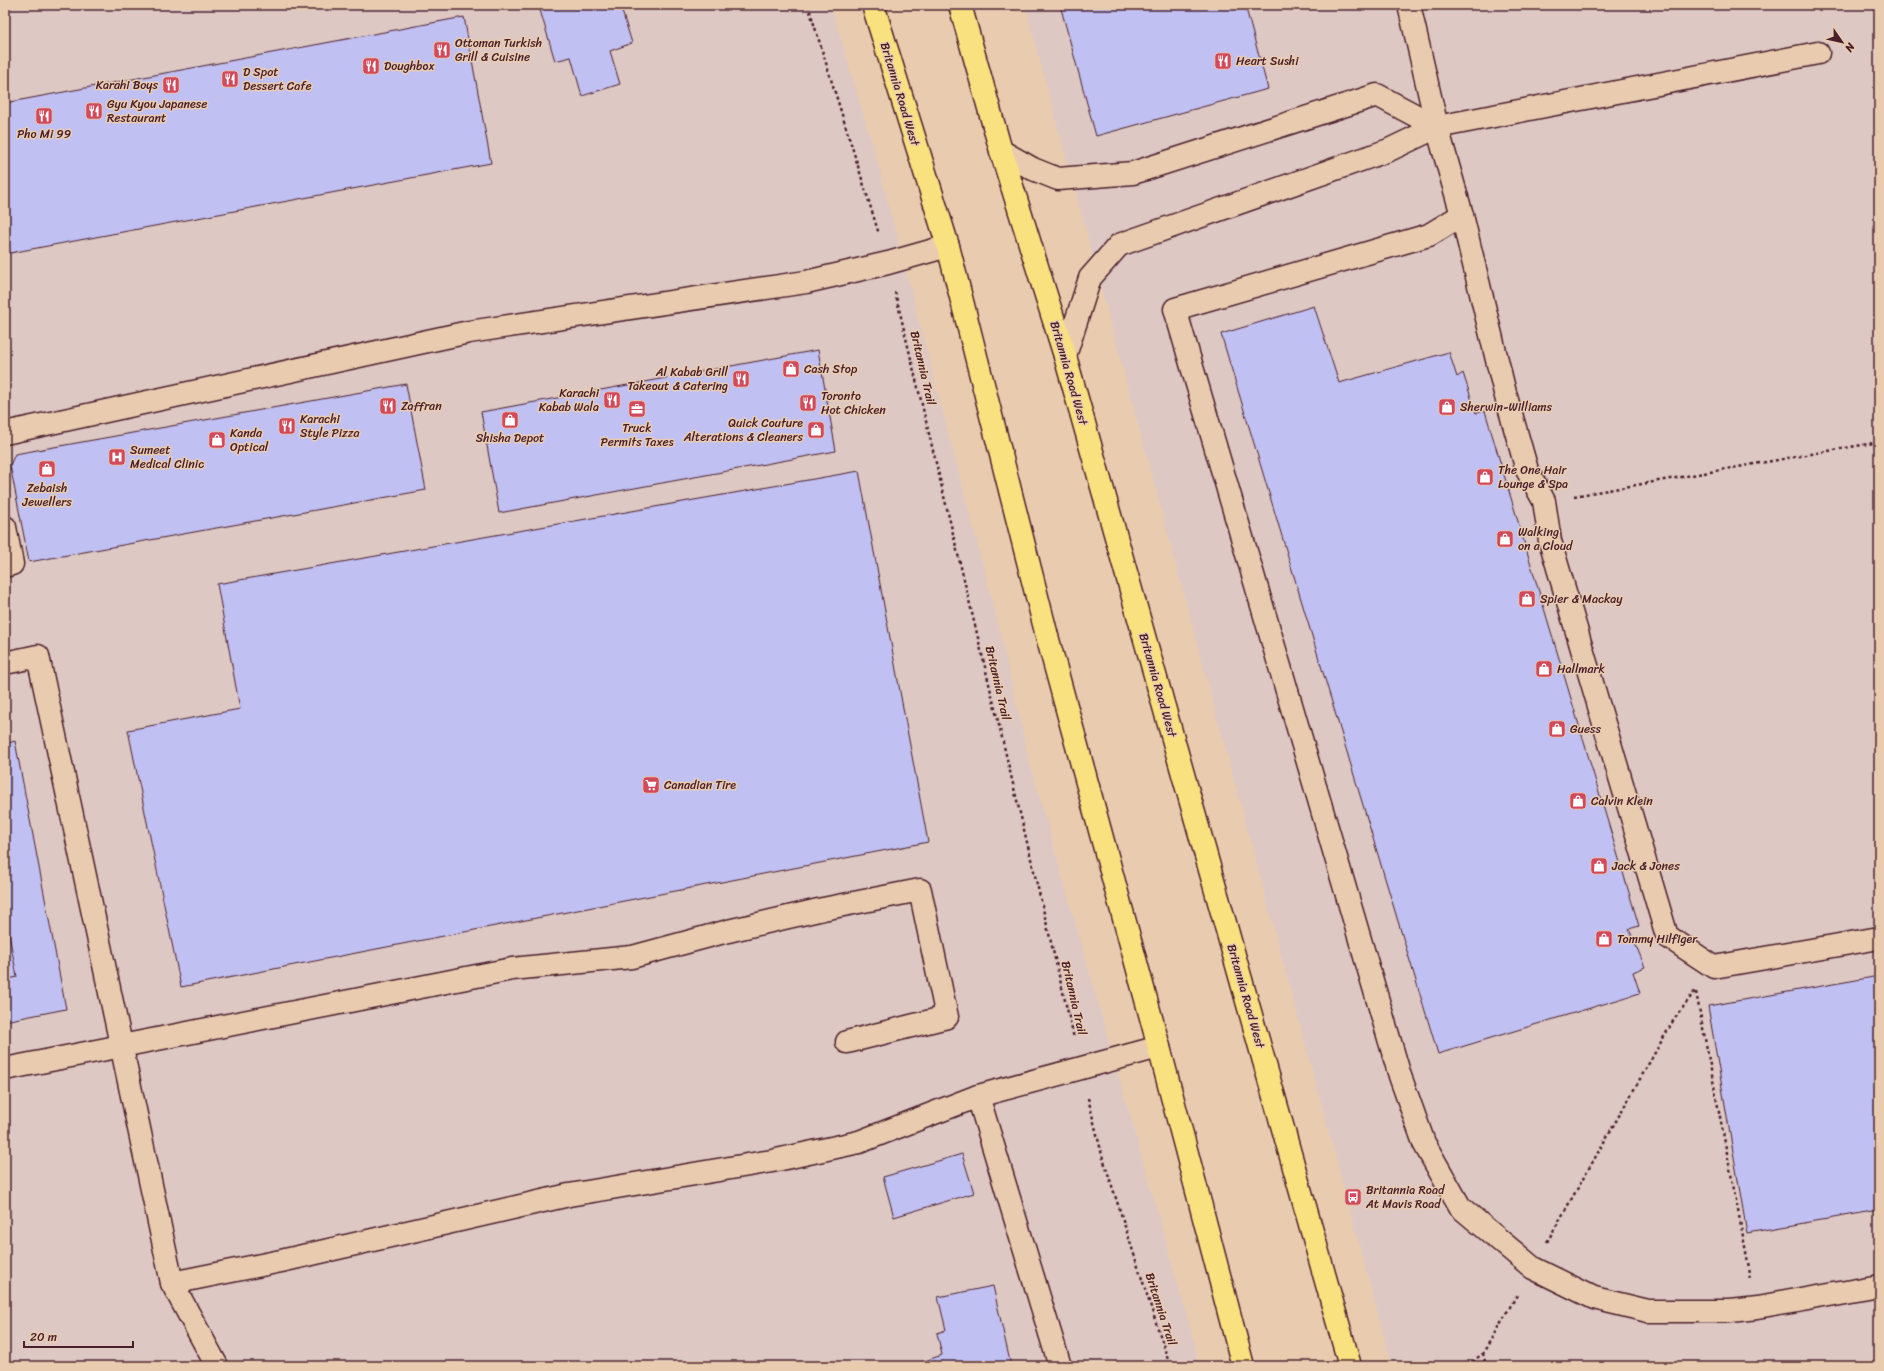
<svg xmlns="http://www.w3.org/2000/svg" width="1884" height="1371" font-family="Sriracha,sans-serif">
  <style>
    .built { fill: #ddc8c4 }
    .building { fill: #c0c0f2; stroke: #4a1f2b }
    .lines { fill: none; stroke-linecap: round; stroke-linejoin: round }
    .minor-casing { stroke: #4a1f2b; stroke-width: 25 }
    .major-casing { stroke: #4a1f2b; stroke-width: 25 }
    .path { stroke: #4a1f2b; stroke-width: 2.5; stroke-dasharray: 3 3; stroke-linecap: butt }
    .minor { stroke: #e9ccb0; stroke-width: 22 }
    .major { stroke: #fae180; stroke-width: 22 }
    .labels { text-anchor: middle; stroke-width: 3; stroke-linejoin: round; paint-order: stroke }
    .poi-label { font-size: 12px; fill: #4a1f2b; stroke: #e9ccb0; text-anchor: start }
    .street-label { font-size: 12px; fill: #4a1f2b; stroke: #e9ccb0 }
  </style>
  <rect width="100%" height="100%" fill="#e9ccb0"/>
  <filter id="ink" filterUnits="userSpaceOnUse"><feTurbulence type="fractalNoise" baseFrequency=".025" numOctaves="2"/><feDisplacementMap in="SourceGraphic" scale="8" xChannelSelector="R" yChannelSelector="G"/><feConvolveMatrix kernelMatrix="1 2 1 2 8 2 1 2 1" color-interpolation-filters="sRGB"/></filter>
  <g filter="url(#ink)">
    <!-- built -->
    <g class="built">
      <path d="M5 5H831L877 161 948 432 996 615 1029 760 1196 1348 1197 1366H5Z"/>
      <path d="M1025 5H1879V1357L1832 1366H1392Z"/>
    </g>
    <!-- building -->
    <g class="building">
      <path d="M557 5H620L632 43 610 51 620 84 582 96 571 57 555 61 540 10Z"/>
      <path d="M1060 5H1245L1268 89 1096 136Z"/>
      <path d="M464 17 491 163 5 254V103Z"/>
      <path d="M1314 306 1339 383 1449 352 1457 377 1463 373 1476 413 1485 411 1639 926 1629 929 1645 967 1633 972 1640 993 1438 1054 1221 334Z"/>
      <path d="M818 350 836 451 499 513 481 412Z"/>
      <path d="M406 384 426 490 29 562 10 465 15 454Z"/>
      <path d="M859 471 928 842 181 987 128 730 240 709 217 584Z"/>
      <path d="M15 741 66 1009 5 1021V744Z"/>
      <path d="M5 913 17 977 5 980Z"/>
      <path d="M1879 976V1210L1747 1233 1708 1006Z"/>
      <path d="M962 1154 974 1193 894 1217 883 1177Z"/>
      <path d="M993 1286 1011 1366H910L942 1355 937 1333 946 1330 938 1297Z"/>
    </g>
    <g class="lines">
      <defs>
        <g id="minor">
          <path d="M1409 5 1437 127 1462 215 1505 393 1527 470 1544 501 1550 541 1667 936 1714 967 1879 938"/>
          <path d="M1001 151 1033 169 1058 179 1133 173 1377 95 1437 127"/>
          <path d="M1462 215 1429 235 1175 309 1400 1076 1424 1143 1460 1207 1533 1268 1594 1298 1648 1311H1730L1757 1308 1879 1286"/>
          <path d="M1065 356 1090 278 1119 245 1389 150 1437 127 1818 53"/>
          <path d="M5 433 469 332 806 282 888 263 948 246"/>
          <path d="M5 527 12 564 5 566"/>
          <path d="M5 663 38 656 172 1283 217 1366"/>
          <path d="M5 1069 512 969 632 957 728 931 823 909 920 890 947 1017 847 1042"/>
          <path d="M978 1096 1059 1363"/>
          <path d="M172 1283 281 1261 569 1195 772 1161 859 1142 978 1096 1159 1047"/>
        </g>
        <g id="major">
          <path d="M873 5 948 246 1047 636 1159 1047 1243 1366"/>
          <path d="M960 5 1001 151 1065 356 1350 1366"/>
        </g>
      </defs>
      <!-- minor casing -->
      <use href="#minor" class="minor-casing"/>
      <!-- major casing -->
      <use href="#major" class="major-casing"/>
      <!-- path -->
      <g class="path">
        <path d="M808 5 879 234"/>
        <path d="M895 292 1074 1038"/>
        <path d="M1574 496 1879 442"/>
        <path d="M1696 992 1751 1278"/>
        <path d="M1088 1098 1102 1155 1170 1366"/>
        <path d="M1547 1242 1673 1021 1695 991"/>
        <path d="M1483 1353 1486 1366"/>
        <path d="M1468 1366 1483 1353 1517 1295"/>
      </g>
      <!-- minor -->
      <use href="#minor" class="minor"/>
      <!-- major -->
      <use href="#major" class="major"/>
    </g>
  </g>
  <!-- icons -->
  <defs>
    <symbol id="restaurant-square" viewBox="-11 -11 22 22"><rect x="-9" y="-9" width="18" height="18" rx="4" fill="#d1495b" stroke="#e9ccb0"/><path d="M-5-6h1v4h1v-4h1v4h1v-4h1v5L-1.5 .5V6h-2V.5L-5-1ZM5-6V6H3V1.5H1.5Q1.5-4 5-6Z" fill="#fff"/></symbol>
    <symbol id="shop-square" viewBox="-11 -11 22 22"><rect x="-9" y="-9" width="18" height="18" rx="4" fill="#d1495b" stroke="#e9ccb0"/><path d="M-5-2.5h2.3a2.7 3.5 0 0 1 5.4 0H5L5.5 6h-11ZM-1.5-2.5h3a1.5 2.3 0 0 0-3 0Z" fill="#fff"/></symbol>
    <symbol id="office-square" viewBox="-11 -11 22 22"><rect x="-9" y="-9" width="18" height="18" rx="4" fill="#d1495b" stroke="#e9ccb0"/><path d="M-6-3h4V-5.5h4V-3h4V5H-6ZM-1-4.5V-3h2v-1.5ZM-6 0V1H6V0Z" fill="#fff"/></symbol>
    <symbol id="hospital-square" viewBox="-11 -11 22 22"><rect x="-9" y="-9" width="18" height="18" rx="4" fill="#d1495b" stroke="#e9ccb0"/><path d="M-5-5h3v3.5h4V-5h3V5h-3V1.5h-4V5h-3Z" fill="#fff"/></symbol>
    <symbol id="supermarket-square" viewBox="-11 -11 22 22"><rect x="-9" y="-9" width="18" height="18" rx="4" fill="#d1495b" stroke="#e9ccb0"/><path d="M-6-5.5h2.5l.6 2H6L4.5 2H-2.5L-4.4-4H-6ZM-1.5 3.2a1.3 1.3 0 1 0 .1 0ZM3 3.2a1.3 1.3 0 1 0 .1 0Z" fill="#fff"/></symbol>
    <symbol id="bus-square" viewBox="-11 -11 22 22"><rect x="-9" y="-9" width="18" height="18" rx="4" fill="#d1495b" stroke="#e9ccb0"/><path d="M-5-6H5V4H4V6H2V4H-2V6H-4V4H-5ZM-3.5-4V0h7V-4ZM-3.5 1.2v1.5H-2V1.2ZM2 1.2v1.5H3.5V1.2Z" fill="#fff"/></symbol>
  </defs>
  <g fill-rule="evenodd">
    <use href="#restaurant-square" x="432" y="40" width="20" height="20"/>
    <use href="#restaurant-square" x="1213" y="51" width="20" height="20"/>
    <use href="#restaurant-square" x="361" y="56" width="20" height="20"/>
    <use href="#restaurant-square" x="220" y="69" width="20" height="20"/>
    <use href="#restaurant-square" x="161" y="75" width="20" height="20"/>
    <use href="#restaurant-square" x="84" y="101" width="20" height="20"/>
    <use href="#restaurant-square" x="34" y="106" width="20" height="20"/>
    <use href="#shop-square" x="781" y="359" width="20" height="20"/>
    <use href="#restaurant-square" x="731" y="369" width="20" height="20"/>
    <use href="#restaurant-square" x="602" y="390" width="20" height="20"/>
    <use href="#restaurant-square" x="798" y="393" width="20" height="20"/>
    <use href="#restaurant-square" x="378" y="396" width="20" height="20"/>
    <use href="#shop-square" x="1437" y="397" width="20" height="20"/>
    <use href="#office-square" x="627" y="399" width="20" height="20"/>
    <use href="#shop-square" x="500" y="410" width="20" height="20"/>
    <use href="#restaurant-square" x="277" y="416" width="20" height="20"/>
    <use href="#shop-square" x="806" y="420" width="20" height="20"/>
    <use href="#shop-square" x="207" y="430" width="20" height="20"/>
    <use href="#hospital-square" x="107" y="447" width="20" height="20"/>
    <use href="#shop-square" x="37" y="459" width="20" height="20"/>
    <use href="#shop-square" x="1475" y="467" width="20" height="20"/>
    <use href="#shop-square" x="1495" y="529" width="20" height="20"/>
    <use href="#shop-square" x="1517" y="589" width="20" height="20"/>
    <use href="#shop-square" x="1534" y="659" width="20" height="20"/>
    <use href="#shop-square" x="1547" y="719" width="20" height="20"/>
    <use href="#supermarket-square" x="641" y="775" width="20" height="20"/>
    <use href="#shop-square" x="1568" y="791" width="20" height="20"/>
    <use href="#shop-square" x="1589" y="856" width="20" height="20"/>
    <use href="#shop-square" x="1594" y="929" width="20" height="20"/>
    <use href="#bus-square" x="1343" y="1187" width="20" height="20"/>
  </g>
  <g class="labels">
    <!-- poi labels -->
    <g class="poi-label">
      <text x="455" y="47">Ottoman Turkish<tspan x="455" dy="14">Grill &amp; Cuisine</tspan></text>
      <text x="1236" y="65">Heart Sushi</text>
      <text x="384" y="70">Doughbox</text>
      <text x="243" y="76">D Spot<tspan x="243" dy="14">Dessert Cafe</tspan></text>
      <text x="158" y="89" text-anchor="end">Karahi Boys</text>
      <text x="107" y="108">Gyu Kyou Japanese<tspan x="107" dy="14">Restaurant</tspan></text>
      <text x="44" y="138" text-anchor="middle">Pho Mi 99</text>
      <text x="804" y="373">Cash Stop</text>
      <text x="728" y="376" text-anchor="end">Al Kabab Grill<tspan x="728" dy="14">Takeout &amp; Catering</tspan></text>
      <text x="599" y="397" text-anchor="end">Karachi<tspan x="599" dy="14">Kabab Wala</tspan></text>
      <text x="821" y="400">Toronto<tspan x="821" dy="14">Hot Chicken</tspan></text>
      <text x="401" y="410">Zaffran</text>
      <text x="1460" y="411">Sherwin-Williams</text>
      <text x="300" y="423">Karachi<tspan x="300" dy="14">Style Pizza</tspan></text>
      <text x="803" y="427" text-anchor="end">Quick Couture<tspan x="803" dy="14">Alterations &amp; Cleaners</tspan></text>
      <text x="637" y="432" text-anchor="middle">Truck<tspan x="637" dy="14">Permits Taxes</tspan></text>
      <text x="230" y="437">Kanda<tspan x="230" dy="14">Optical</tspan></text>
      <text x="510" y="442" text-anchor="middle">Shisha Depot</text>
      <text x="130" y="454">Sumeet<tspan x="130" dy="14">Medical Clinic</tspan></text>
      <text x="1498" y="474">The One Hair<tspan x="1498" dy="14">Lounge &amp; Spa</tspan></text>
      <text x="47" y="492" text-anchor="middle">Zebaish<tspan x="47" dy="14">Jewellers</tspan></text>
      <text x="1518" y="536">Walking<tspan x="1518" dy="14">on a Cloud</tspan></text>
      <text x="1540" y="603">Spier &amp; Mackay</text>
      <text x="1557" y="673">Hallmark</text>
      <text x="1570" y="733">Guess</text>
      <text x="664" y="789">Canadian Tire</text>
      <text x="1591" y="805">Calvin Klein</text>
      <text x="1612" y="870">Jack &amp; Jones</text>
      <text x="1617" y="943">Tommy Hilfiger</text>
      <text x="1366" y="1194">Britannia Road<tspan x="1366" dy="14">At Mavis Road</tspan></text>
    </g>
    <!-- street labels -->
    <g class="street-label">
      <text transform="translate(900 94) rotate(73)" y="4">Britannia Road West</text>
      <text transform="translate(923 368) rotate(77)" y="4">Britannia Trail</text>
      <text transform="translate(1069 373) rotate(74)" y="4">Britannia Road West</text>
      <text transform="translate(998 683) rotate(77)" y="4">Britannia Trail</text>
      <text transform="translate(1158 685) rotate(74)" y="4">Britannia Road West</text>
      <text transform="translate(1246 996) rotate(74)" y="4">Britannia Road West</text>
      <text transform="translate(1074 998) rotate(77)" y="4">Britannia Trail</text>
      <text transform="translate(1161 1309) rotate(72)" y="4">Britannia Trail</text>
    </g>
  </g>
  <!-- margin -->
  <rect width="1884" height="1371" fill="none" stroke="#e9ccb0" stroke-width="20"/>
  <rect x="10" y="10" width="1864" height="1351" fill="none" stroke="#4a1f2b" stroke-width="1.5" filter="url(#ink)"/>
  <!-- north arrow -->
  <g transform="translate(1842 42) rotate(124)" stroke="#e9ccb0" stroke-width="3" paint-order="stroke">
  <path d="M0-3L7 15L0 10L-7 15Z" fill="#4a1f2b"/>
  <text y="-6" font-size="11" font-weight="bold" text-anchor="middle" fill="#4a1f2b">N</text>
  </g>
  <!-- scale -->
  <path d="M24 1341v6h109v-6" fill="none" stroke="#4a1f2b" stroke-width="2"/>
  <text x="30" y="1341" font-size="12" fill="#4a1f2b" stroke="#e9ccb0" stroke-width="3" paint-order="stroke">20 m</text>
</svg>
